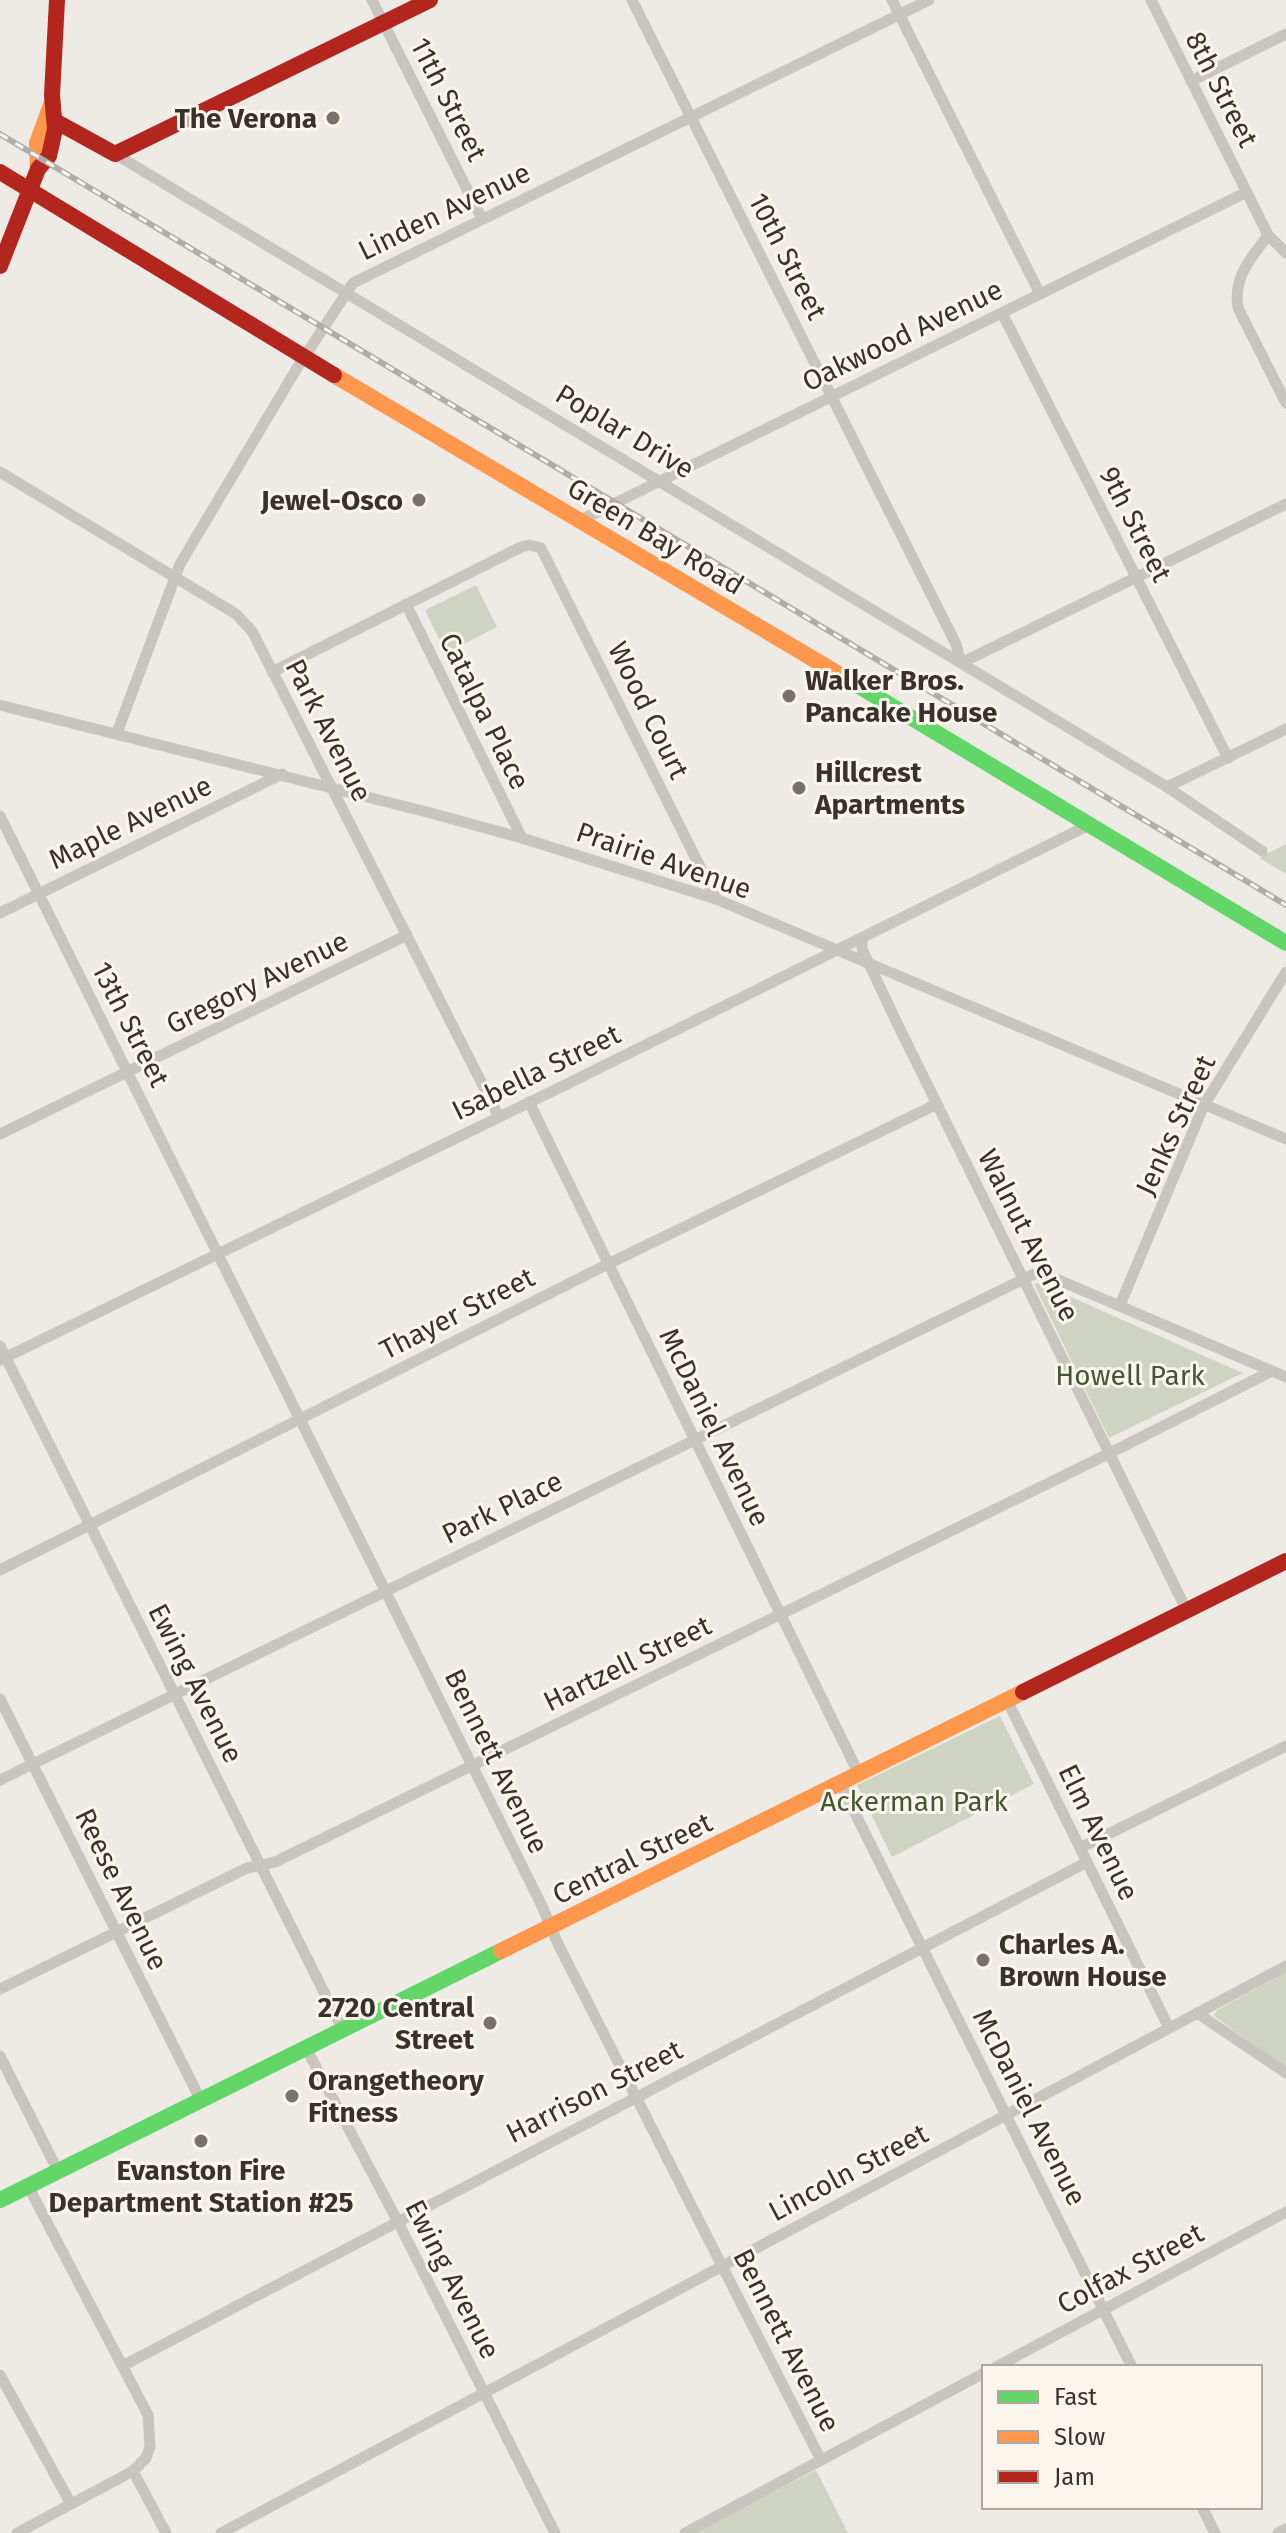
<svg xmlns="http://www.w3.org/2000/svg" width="1286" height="2533" font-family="'Fira Sans',sans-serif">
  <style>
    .green { fill: #ced4c1 }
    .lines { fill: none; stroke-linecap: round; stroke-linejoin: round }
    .street { stroke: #c8c4be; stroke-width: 11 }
    .fast { stroke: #63d668; stroke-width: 16 }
    .slow { stroke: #ff974d; stroke-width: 16 }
    .jam { stroke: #b3261e; stroke-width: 16 }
    .rail-casing { stroke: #b0aca8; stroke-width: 6 }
    .rail { stroke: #faf6ee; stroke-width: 3; stroke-dasharray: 9; stroke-linecap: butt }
    .poi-dot { fill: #78726d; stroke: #faf6ee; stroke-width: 3 }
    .labels { text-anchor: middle; stroke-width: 6; stroke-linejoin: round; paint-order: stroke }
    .street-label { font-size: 28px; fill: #39312c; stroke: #faf6ee }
    .poi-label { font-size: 28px; font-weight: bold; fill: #39312c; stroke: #faf6ee; text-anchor: start }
    .park-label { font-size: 28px; fill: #445631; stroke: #faf6ee }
  </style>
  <rect width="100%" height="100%" fill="#eeebe6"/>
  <!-- green -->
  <g class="green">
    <path d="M476 585 497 627 446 653 425 610Z"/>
    <path d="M1286 844V874L1259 858Z"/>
    <path d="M1039 1283 1243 1373 1109 1438 1034 1284Z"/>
    <path d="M1000 1716 1034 1784 892 1857 857 1785Z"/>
    <path d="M1286 1972V2068L1214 2016 1217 2010Z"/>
    <path d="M816 2470 848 2533H694Z"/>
  </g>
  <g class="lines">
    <!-- street -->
    <g class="street">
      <path d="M372 0 482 219"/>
      <path d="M632 0 956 644 961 663 1286 504"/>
      <path d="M892 0 1040 294"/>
      <path d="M1151 0 1268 235 1286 253"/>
      <path d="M1191 81 1286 34"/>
      <path d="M115 154 1167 787 1262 851"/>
      <path d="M1268 235C1251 259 1233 276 1238 308L1286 403"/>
      <path d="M1002 313 1228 758"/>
      <path d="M0 472 236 614 252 631 499 1117"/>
      <path d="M579 521 1247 192"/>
      <path d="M406 604 522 838"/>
      <path d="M272 672 521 547 529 545 541 548 716 899"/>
      <path d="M0 705 427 812 522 838 716 899 1286 1139"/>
      <path d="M117 733 180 564 297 368 353 283 929 0"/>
      <path d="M1167 787 1286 729"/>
      <path d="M0 816 542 1906 558 1944 821 2460"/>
      <path d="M0 913 282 774"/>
      <path d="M862 938V949L897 1023 1187 1611"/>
      <path d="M529 1102 859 1774"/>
      <path d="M0 1134 407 935"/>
      <path d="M1120 1305 1204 1105 1286 972"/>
      <path d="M0 1346 343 2030"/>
      <path d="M0 1360 561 1087 1091 824"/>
      <path d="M0 1570 608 1264 937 1104"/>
      <path d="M0 1699 201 2101"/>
      <path d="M1007 1700 1169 2028"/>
      <path d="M0 1780 1034 1274 1042 1273 1286 1377"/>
      <path d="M840 1783 1132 2367"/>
      <path d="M1080 1848 1286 1746"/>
      <path d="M0 1989 247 1868 275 1862 1110 1453 1272 1371"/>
      <path d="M1197 2013 1286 2073"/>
      <path d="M306 2048 397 2220 555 2533"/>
      <path d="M0 2056 58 2171"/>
      <path d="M124 2365 1087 1862"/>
      <path d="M996 2367 1286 2212"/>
      <path d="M0 2375 71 2504"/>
      <path d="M133 2471 166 2533"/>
      <path d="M1202 2507 1215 2533"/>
      <path d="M17 2533 133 2471 146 2458 150 2447 148 2415 28 2186"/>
      <path d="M221 2533 1286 1966"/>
      <path d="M685 2533 984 2373"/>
      <path d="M1278 2533 1286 2529"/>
    </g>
    <!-- fast -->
    <g class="fast">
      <path d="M847 679 1286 943"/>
      <path d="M0 2200 501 1951"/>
    </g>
    <!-- slow -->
    <g class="slow">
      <path d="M38 169 37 143 52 102"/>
      <path d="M334 375 847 679"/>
      <path d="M501 1951 1023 1692"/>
    </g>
    <!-- jam -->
    <g class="jam">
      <path d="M55 121 115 154 430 0"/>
      <path d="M0 172 334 375"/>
      <path d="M0 266 38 169 49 156 55 129 52 95 57 0"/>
      <path d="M1023 1692 1286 1561"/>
    </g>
    <defs>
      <path id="rail" d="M0 134 1286 905"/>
    </defs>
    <!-- rail casing -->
    <use href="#rail" class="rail-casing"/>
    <!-- rail -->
    <use href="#rail" class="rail"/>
  </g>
  <!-- markers -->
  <g class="poi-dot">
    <circle cx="333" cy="118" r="8"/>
    <circle cx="419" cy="500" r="8"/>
    <circle cx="789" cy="696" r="8"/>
    <circle cx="799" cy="788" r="8"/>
    <circle cx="983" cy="1960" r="8"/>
    <circle cx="490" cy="2023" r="8"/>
    <circle cx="292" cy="2096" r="8"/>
    <circle cx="201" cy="2141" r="8"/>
  </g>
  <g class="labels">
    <!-- street labels -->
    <g class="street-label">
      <text transform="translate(1222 89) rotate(63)" y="10">8th Street</text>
      <text transform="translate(449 99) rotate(63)" y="10">11th Street</text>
      <text transform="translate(444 211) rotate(-26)" y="10">Linden Avenue</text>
      <text transform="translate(788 256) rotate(63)" y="10">10th Street</text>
      <text transform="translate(902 335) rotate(-26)" y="10">Oakwood Avenue</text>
      <text transform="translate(625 431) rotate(31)" y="10">Poplar Drive</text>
      <text transform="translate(1136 524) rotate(63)" y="10">9th Street</text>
      <text transform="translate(656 536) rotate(31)" y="10">Green Bay Road</text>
      <text transform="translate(649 710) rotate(64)" y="10">Wood Court</text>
      <text transform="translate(485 711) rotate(64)" y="10">Catalpa Place</text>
      <text transform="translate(329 730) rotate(63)" y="10">Park Avenue</text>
      <text transform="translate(130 822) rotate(-26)" y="10">Maple Avenue</text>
      <text transform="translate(664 860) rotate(19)" y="10">Prairie Avenue</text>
      <text transform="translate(257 982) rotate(-26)" y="10">Gregory Avenue</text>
      <text transform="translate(131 1024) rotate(63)" y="10">13th Street</text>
      <text transform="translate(536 1072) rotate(-26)" y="10">Isabella Street</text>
      <text transform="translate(1175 1125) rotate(-65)" y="10">Jenks Street</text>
      <text transform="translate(1029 1235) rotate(63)" y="10">Walnut Avenue</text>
      <text transform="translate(457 1313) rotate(-27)" y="10">Thayer Street</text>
      <text transform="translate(715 1427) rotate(64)" y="10">McDaniel Avenue</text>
      <text transform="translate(502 1507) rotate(-26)" y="10">Park Place</text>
      <text transform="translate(627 1663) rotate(-26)" y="10">Hartzell Street</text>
      <text transform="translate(196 1683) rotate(63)" y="10">Ewing Avenue</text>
      <text transform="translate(497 1761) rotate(64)" y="10">Bennett Avenue</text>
      <text transform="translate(1099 1832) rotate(64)" y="10">Elm Avenue</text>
      <text transform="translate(632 1858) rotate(-26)" y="10">Central Street</text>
      <text transform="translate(122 1889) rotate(64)" y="10">Reese Avenue</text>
      <text transform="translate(594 2091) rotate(-27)" y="10">Harrison Street</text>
      <text transform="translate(1030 2107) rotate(63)" y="10">McDaniel Avenue</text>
      <text transform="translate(848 2172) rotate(-28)" y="10">Lincoln Street</text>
      <text transform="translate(1130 2268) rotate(-28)" y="10">Colfax Street</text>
      <text transform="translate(453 2279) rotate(63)" y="10">Ewing Avenue</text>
      <text transform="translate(787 2340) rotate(63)" y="10">Bennett Avenue</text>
    </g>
    <!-- poi labels -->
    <g class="poi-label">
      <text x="317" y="128" text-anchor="end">The Verona</text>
      <text x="403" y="510" text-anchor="end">Jewel-Osco</text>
      <text x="805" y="690">Walker Bros.<tspan x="805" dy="32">Pancake House</tspan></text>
      <text x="815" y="782">Hillcrest<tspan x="815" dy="32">Apartments</tspan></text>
      <text x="999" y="1954">Charles A.<tspan x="999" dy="32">Brown House</tspan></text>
      <text x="474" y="2017" text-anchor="end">2720 Central<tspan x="474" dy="32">Street</tspan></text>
      <text x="308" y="2090">Orangetheory<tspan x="308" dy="32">Fitness</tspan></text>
      <text x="201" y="2180" text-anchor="middle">Evanston Fire<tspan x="201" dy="32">Department Station #25</tspan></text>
    </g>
    <!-- park labels -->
    <g class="park-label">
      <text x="1130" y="1385">Howell Park</text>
      <text x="914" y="1811">Ackerman Park</text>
    </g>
  </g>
  <!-- legend -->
  <rect x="982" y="2365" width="280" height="144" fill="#faf6ee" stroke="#ada7a0" stroke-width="2"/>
  <rect x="998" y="2391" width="40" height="12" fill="#63d668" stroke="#ada7a0" stroke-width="2"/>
  <text x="1054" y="2405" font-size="24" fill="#39312c">Fast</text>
  <rect x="998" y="2431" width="40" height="12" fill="#ff974d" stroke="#ada7a0" stroke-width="2"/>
  <text x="1054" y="2445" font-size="24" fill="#39312c">Slow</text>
  <rect x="998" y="2471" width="40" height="12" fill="#b3261e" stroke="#ada7a0" stroke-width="2"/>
  <text x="1054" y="2485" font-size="24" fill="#39312c">Jam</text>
</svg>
